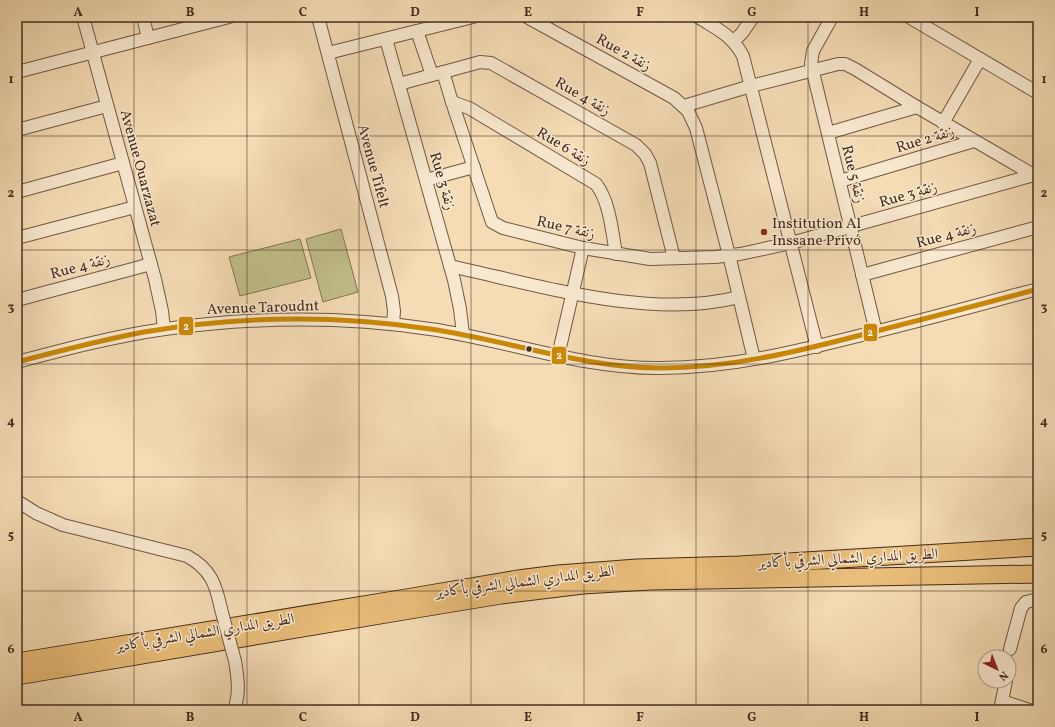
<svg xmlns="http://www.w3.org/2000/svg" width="1055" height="727" font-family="Vollkorn,Amiri,serif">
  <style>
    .green { fill: #c1bf8a; stroke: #827654 }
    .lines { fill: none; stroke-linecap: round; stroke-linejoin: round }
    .minor-casing { stroke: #705844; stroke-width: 14 }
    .highway-casing { stroke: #442c1e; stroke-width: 19 }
    .minor { stroke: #f8e8cf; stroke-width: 12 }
    .highway { stroke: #eabe7a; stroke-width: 17 }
    .minor-bridge-casing { stroke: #705844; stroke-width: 14; stroke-linecap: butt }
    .minor-bridge { stroke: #f8e8cf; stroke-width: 12 }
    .bus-1-casing { stroke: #f8e8cf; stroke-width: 8 }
    .bus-1 { stroke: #ca8808; stroke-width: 5 }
    .grid { fill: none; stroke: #442c1e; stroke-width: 1; stroke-opacity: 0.55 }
    .poi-dot { fill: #8f2418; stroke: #f8e8cf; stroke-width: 1.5 }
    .bus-dot { fill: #442c1e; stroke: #f8e8cf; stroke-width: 1.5 }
    .labels { text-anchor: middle; stroke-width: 3; stroke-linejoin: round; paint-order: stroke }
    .street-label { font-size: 15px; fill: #442c1e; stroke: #f8e8cf }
    .poi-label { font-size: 15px; fill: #442c1e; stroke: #f8e8cf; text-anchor: start }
    .line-badge { stroke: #f8e8cf; stroke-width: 1.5 }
    .badge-label { font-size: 11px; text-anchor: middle; font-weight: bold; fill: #fff }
    .neatline { fill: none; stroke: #442c1e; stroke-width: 1.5 }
    .grid-label { font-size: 13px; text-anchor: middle; font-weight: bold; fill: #442c1e }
  </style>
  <rect width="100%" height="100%" fill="#f5dcb5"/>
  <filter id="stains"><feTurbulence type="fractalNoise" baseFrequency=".005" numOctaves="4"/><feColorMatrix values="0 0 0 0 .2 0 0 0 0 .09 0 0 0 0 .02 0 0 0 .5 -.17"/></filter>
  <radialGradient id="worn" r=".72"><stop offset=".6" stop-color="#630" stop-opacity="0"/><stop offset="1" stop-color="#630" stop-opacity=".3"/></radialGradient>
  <!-- green -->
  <g class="green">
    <path d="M341 229 358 292 323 302 306 239Z"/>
    <path d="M300 239 311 278 240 296 229 257Z"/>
  </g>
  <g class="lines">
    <defs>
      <g id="minor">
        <path d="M83 17 155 279 162 311 164 329"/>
        <path d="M143 17 148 38"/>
        <path d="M318 17 392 296 394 311 393 324"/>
        <path d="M527 17 674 98 688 111 696 128 729 255 754 359"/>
        <path d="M698 17C717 29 732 35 743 56L817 347"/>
        <path d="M832 17 813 51 811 64 876 332"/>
        <path d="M909 17 1038 93"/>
        <path d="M417 31 432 75"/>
        <path d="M386 39 454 280 460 309 463 334"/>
        <path d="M734 41 742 33 753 17"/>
        <path d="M328 53 473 17"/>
        <path d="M17 72 229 17"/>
        <path d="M443 72 452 102 492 222 503 228 583 248 650 259 715 257 740 254 791 243 1034 175"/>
        <path d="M399 84 473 64 480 62 491 63 636 145 645 154 650 163 674 258"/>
        <path d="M452 102 469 108 596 184C610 202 612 232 616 254"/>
        <path d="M684 106 751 86 838 64H845L855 69 917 107 1037 177"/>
        <path d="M943 123 980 59"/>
        <path d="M17 130 107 106"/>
        <path d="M828 133 917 107"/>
        <path d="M426 180 474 167"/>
        <path d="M840 181 974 141"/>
        <path d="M17 192 123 163"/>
        <path d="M17 238 135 207"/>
        <path d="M450 266C538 285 650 320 739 297"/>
        <path d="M862 275 1038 227"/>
        <path d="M17 300 151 264"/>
        <path d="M558 356 583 248"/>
        <path d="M17 362C66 349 115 336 165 329 252 317 342 316 430 329 507 340 582 369 661 368 731 368 799 351 866 334 924 320 981 304 1038 289"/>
        <path d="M17 501 36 513 63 525 187 556C211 569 216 585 221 609"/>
        <path d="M1010 649 1021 608 1026 602 1038 599"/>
        <path d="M1002 701 1029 710"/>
        <path d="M234 710C240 693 238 679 235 661"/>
        <path d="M1000 710 1006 681"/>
      </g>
      <g id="highway">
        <path d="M17 662 412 597 518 579 558 574 637 568 739 565 1038 547"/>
        <path d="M17 676 410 610 501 595 583 585 650 581 1038 574"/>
      </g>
    </defs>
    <!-- minor casing -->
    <use href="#minor" class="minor-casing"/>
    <!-- highway casing -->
    <use href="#highway" class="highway-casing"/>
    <!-- minor -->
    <use href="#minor" class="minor"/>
    <!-- highway -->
    <use href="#highway" class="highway"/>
    <defs>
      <path id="minor-bridge" d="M221 609 235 661"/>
    </defs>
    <!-- minor-bridge casing -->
    <use href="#minor-bridge" class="minor-bridge-casing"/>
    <!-- minor-bridge -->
    <use href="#minor-bridge" class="minor-bridge"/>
    <defs>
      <path id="bus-1" d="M17 362C59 351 101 340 144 332 238 316 336 315 430 329 507 340 582 368 661 368 729 368 796 352 861 335 920 320 979 305 1038 289"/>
    </defs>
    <!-- bus-1 casing -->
    <use href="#bus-1" class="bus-1-casing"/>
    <!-- bus-1 -->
    <use href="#bus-1" class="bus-1"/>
  </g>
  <!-- grid -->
  <path class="grid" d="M134 17V710M247 17V710M359 17V710M471 17V710M584 17V710M696 17V710M808 17V710M921 17V710M17 136H1038M17 250H1038M17 364H1038M17 477H1038M17 591H1038"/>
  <!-- markers -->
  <circle class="poi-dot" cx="764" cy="232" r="4"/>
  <circle class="bus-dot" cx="529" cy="349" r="3.5"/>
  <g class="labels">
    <!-- street labels -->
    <g class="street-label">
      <text transform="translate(624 52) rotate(29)" y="5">Rue 2 زنقة</text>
      <text transform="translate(583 96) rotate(30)" y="5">Rue 4 زنقة</text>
      <text transform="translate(925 139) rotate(-17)" y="5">Rue 2 زنقة</text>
      <text transform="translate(564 146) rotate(31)" y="5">Rue 6 زنقة</text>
      <text transform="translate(374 166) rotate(75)" y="5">Avenue Tifelt</text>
      <text transform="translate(141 168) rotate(75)" y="5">Avenue Ouarzazat</text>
      <text transform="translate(854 174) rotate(76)" y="5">Rue 5 زنقة</text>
      <text transform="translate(443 181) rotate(74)" y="5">Rue 3 زنقة</text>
      <text transform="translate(908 194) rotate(-16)" y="5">Rue 3 زنقة</text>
      <text transform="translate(566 227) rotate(13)" y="5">Rue 7 زنقة</text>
      <text transform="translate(946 235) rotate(-15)" y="5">Rue 4 زنقة</text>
      <text transform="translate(80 266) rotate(-15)" y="5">Rue 4 زنقة</text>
      <text transform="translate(263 307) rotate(-2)" y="5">Avenue Taroudnt</text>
      <text transform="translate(848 558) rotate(-3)" y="5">الطريق المداري الشمالي الشرقي بأكادير</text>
      <text transform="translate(525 581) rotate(-7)" y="5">الطريق المداري الشمالي الشرقي بأكادير</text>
      <text transform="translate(205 632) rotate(-9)" y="5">الطريق المداري الشمالي الشرقي بأكادير</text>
    </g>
    <!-- poi labels -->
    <g class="poi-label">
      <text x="772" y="228">Institution Al<tspan x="772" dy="17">Inssane Privó</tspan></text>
    </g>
  </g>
  <g class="line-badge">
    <rect x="178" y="316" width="16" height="20" rx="4" fill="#ca8808"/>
    <rect x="863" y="323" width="15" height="19" rx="4" fill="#ca8808"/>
    <rect x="551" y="346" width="16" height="19" rx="4" fill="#ca8808"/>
  </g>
  <g class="badge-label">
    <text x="186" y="330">2</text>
    <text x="870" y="336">2</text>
    <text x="559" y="359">2</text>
  </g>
  <!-- margin -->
  <rect width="1055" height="727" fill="none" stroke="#f5dcb5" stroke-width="44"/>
  <!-- north arrow -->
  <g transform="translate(997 669) rotate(137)"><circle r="19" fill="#f8e8cf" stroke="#b09d88"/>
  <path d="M0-3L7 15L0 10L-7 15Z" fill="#8f2418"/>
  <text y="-6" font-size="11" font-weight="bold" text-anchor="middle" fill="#442c1e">N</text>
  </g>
  <rect x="22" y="22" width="1011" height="683" class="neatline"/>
  <g class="grid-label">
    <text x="78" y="16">A</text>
    <text x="190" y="16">B</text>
    <text x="303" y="16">C</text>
    <text x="415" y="16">D</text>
    <text x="528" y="16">E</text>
    <text x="640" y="16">F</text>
    <text x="752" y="16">G</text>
    <text x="864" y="16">H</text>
    <text x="977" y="16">I</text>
    <text x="11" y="83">1</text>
    <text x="1044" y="83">1</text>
    <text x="11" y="197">2</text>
    <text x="1044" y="197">2</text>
    <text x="11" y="311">3</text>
    <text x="1044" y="311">3</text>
    <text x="11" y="425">4</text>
    <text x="1044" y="425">4</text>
    <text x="11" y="539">5</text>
    <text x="1044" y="539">5</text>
    <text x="11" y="653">6</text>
    <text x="1044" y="653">6</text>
    <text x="78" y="721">A</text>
    <text x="190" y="721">B</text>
    <text x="303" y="721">C</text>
    <text x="415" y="721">D</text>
    <text x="528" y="721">E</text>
    <text x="640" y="721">F</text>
    <text x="752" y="721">G</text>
    <text x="864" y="721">H</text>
    <text x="977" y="721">I</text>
  </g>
  <rect width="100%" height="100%" filter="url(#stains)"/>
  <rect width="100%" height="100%" fill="url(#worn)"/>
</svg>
